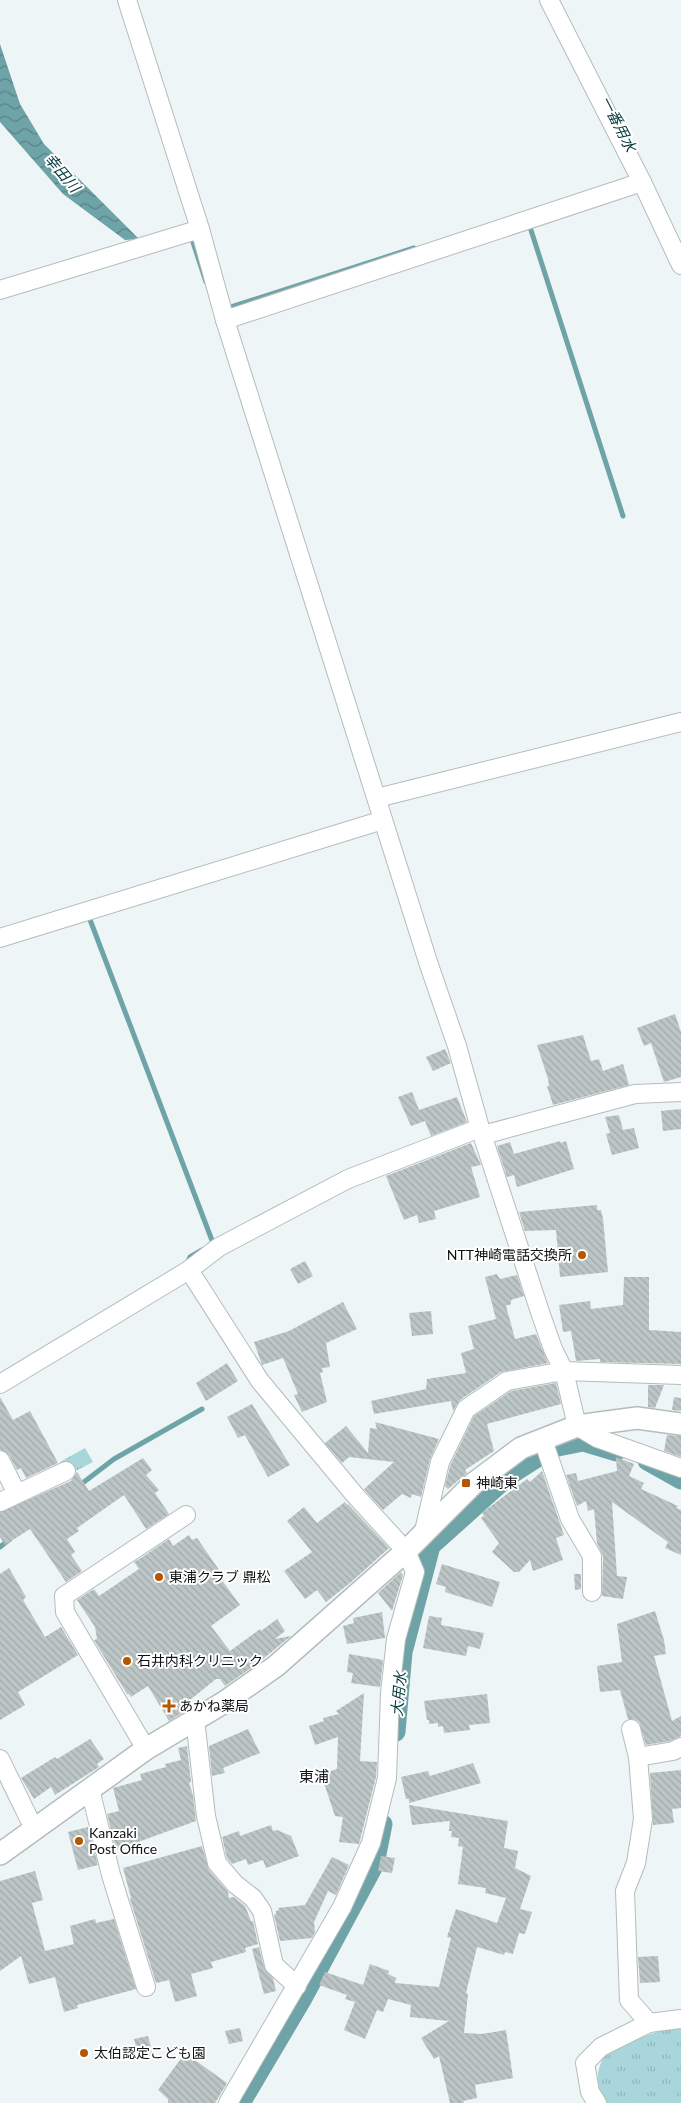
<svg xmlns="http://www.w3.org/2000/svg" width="681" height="2103" font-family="Lato,'Noto Sans JP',sans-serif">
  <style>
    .grass { fill: url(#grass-tufts) }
    .water { fill: url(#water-waves) }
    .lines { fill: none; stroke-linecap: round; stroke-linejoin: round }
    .stream { stroke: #6ea3a7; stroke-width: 5 }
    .canal { stroke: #6ea3a7; stroke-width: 19 }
    .building { fill: url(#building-back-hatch) }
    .minor-casing { stroke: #b4bcbc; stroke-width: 20 }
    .tertiary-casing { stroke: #b4bcbc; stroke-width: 24 }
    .minor { stroke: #fff; stroke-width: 18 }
    .tertiary { stroke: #fff; stroke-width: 21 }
    .poi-dot { fill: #b45702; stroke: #fff; stroke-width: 2 }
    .labels { text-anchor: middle; stroke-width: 4; stroke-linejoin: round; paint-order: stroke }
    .poi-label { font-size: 14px; fill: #0f1212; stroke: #fff; text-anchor: start }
    .water-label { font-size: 15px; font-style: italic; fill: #073c40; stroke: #fff }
    .neighbourhood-label { font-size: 15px; fill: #0f1212; stroke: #fff }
  </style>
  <defs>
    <pattern id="grass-tufts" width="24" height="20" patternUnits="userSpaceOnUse" patternTransform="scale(1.25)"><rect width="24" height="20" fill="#a9d6da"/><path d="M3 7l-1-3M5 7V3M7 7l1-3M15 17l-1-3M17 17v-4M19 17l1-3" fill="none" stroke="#90b7ba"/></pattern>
    <pattern id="water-waves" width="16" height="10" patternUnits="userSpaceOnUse" patternTransform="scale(1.25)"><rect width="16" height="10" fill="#6ea3a7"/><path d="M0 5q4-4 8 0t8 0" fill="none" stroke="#598387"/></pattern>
    <pattern id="building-back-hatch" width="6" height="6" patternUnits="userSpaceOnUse" patternTransform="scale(1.25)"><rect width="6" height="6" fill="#bdc6c6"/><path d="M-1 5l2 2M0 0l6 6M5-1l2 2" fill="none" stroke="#a1a9a9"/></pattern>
  </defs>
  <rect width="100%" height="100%" fill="#edf5f6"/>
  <!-- grass -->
  <g class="grass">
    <path d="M85 1448 93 1462 68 1475 60 1462Z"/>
    <path d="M670 2027H681V2103H607C593 2081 596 2072 607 2050Z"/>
  </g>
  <!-- water -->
  <path class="water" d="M0 44 20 104 44 144 139 239 125 240 63 194 0 122Z"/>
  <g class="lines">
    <!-- stream -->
    <g class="stream">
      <path d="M529 224 623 516"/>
      <path d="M191 236 206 282"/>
      <path d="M225 309 414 248"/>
      <path d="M89 917 213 1243 210 1245"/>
      <path d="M186 1266 190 1257 202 1250"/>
      <path d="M80 1485 114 1459 202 1409"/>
      <path d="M0 1547 10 1539"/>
    </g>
    <!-- canal -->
    <g class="canal">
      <path d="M647 1461 681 1480"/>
      <path d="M396 1732 403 1652 431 1546 509 1476 553 1448 583 1442 616 1452"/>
      <path d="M241 2103 302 2000 375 1864 383 1824"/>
    </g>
  </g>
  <!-- building -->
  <g class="building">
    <path d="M675 1014 681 1032V1077L664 1082 651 1043 644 1046 637 1028Z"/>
    <path d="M583 1035 591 1061 599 1059 603 1071 623 1064 629 1085 553 1105 547 1086H549L548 1079 537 1045Z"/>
    <path d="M445 1049 451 1063 433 1071 426 1057Z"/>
    <path d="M412 1092 419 1110 457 1097 467 1122 431 1136 425 1121 411 1126 398 1097Z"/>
    <path d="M681 1109V1129L663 1131 661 1111Z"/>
    <path d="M619 1115 623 1130 634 1128 639 1148 612 1155 606 1134 610 1133 605 1117Z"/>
    <path d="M560 1141 561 1143 566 1141 574 1169 517 1187 514 1175 507 1177 497 1146 510 1142 514 1154Z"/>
    <path d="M471 1143 481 1165 471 1167 480 1197 434 1211 436 1219 419 1223 417 1215 404 1220 386 1176Z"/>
    <path d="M597 1205V1210H601L603 1219 608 1272 560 1277 556 1230 525 1231 519 1212Z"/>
    <path d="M305 1261 313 1276 298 1284 290 1269Z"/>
    <path d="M497 1274 500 1279 517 1275 524 1296 511 1300V1304L506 1306 515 1339 536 1334 548 1363 501 1372 460 1400 453 1411 451 1401 374 1414 371 1401 426 1389 427 1379 466 1373 461 1353 474 1349 468 1326 496 1319 485 1277Z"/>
    <path d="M624 1277H649V1330L681 1332V1364L600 1362V1359L576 1361 571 1331 563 1332 559 1305 590 1301 591 1309 623 1305Z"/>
    <path d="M343 1302 357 1329 326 1343 330 1367 322 1368 323 1372 320 1373 327 1402 302 1412 294 1395 298 1394 283 1358 262 1365 254 1342 289 1331Z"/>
    <path d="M431 1311 433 1334 412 1336 409 1313Z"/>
    <path d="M227 1363 238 1381 206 1401 196 1383Z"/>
    <path d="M556 1383 561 1404 487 1424 494 1451 465 1470 467 1473 448 1489 445 1486 450 1466 474 1416 511 1391Z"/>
    <path d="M648 1385H664L655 1408 648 1407Z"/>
    <path d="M0 1397 13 1420 30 1411 58 1463 26 1478 21 1468 17 1470 9 1455 0 1449Z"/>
    <path d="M674 1397 681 1398V1411L672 1410Z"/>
    <path d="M252 1404 290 1465 268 1477 245 1435 238 1438 227 1417Z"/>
    <path d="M375 1422 439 1439 430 1459 421 1497 412 1494 411 1498 402 1494 383 1510 364 1489 394 1462 349 1457 342 1463 325 1443 346 1426 368 1453 370 1428 377 1429Z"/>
    <path d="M667 1435 681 1436V1457L664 1451Z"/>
    <path d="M616 1457 634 1464 629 1476 644 1483 641 1489 678 1506 676 1508 681 1510V1555L665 1548 668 1542 612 1502 617 1576 627 1577 623 1599 602 1596 603 1556 597 1543 594 1509 588 1511 586 1501 577 1506 566 1475 576 1473 578 1481 617 1471Z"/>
    <path d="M143 1458 152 1470 146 1475 159 1490 155 1493 169 1514 146 1529 124 1495 77 1528 79 1531 67 1539 75 1552 71 1555 82 1571 66 1582 30 1529 5 1545 0 1537V1512L71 1481 77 1472 89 1491Z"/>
    <path d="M542 1471 564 1535 556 1538 563 1560 533 1571 530 1560 519 1572H514L492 1552 499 1543 481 1518 484 1516 482 1513 527 1479 530 1482Z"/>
    <path d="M345 1502 347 1505 348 1504 389 1548 350 1583 326 1602 317 1590 305 1599 284 1571 312 1552 287 1521 304 1507 317 1523Z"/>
    <path d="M189 1535 192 1540 197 1538 224 1577 221 1579 240 1605 211 1626 230 1651 260 1629 261 1631 277 1619 285 1631 275 1639 291 1636 258 1663 225 1686 220 1679H216L180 1708 183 1712 169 1721 148 1686 131 1697 129 1694H127L94 1640 97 1639 95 1627 77 1600 94 1589 99 1596 139 1569 134 1562 141 1558 169 1539 173 1546Z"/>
    <path d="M442 1564 500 1582 492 1607 445 1592 446 1587 436 1584Z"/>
    <path d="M9 1568 26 1597 23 1600 45 1637 61 1627 78 1655 18 1692 25 1705 0 1720V1574Z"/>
    <path d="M401 1572 403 1575 392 1611 378 1593Z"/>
    <path d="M574 1574H581V1589L575 1590Z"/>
    <path d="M655 1611 664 1640 666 1654 654 1656 672 1721 681 1716V1736L670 1741 646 1745 639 1722 634 1719H628L620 1690 600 1692 597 1666 622 1662 617 1624Z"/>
    <path d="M382 1612 385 1638 347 1644 343 1626 354 1623 353 1618Z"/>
    <path d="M429 1616 442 1618 441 1625 484 1633 480 1649 468 1646 466 1656 423 1648Z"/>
    <path d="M349 1654 383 1660 380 1687 351 1683 353 1673 347 1672Z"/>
    <path d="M364 1693 360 1761 377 1762 376 1777 359 1844 339 1842 343 1817 335 1816 321 1774 337 1769 338 1737 315 1745 309 1726 324 1721 323 1718 339 1714 336 1711Z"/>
    <path d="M487 1694 490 1723 469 1725 470 1730 444 1733 443 1726 438 1727V1723L429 1724V1720H427L424 1701Z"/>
    <path d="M248 1729 260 1753 223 1768 225 1773 212 1776 209 1746Z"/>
    <path d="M90 1739 104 1759 97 1764 99 1767 55 1795 51 1787 34 1799 21 1778 55 1757 57 1759Z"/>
    <path d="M187 1746 191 1782 189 1783 193 1795 196 1821 116 1850 107 1814 119 1811 113 1788 142 1780 140 1774 166 1767 165 1764 181 1760 178 1748Z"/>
    <path d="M473 1763 481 1783 409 1803V1799H406L401 1777 428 1771 430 1776Z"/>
    <path d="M681 1770V1808L672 1809 674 1823 653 1825 650 1773Z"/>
    <path d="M409 1805 508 1821 504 1848 518 1851 515 1868 531 1876 520 1909 532 1912 525 1934 519 1933 513 1954 505 1952 504 1955 477 1947 466 1993 468 1994 464 2033 482 2034 506 2030 513 2078 475 2085 477 2098 463 2101 464 2103H450L439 2056 434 2059 421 2038 449 2021 410 2017 411 2005 388 1999 383 2012 377 2010 365 2039 344 2030 355 2002 345 1999 347 1995 319 1985 325 1972 363 1985 370 1964 389 1971 388 1974 396 1978 395 1983 439 1987 451 1938 447 1937 456 1909 497 1923 506 1898 485 1893 486 1888 458 1884 463 1847 458 1846 459 1838 451 1837 452 1831H449L450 1821 412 1825Z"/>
    <path d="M271 1825 273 1831 277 1830 291 1836 299 1856 266 1868 263 1860 248 1865 246 1859 232 1864 227 1858 222 1837 239 1831 240 1836Z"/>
    <path d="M88 1827 98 1865 78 1870 68 1832Z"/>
    <path d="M202 1846 209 1870 228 1892 229 1898 234 1897 245 1906 251 1921H253L258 1944 245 1948 246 1952 211 1962 213 1968 191 1974 197 1996 175 2002 169 1980 156 1983 130 1899 131 1898 123 1868Z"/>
    <path d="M381 1856 395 1858 392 1873 378 1871Z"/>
    <path d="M332 1857 349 1865 336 1895 328 1891 314 1922 315 1932 312 1938 280 1941 274 1915 276 1914V1911L279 1910 278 1908 305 1905Z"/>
    <path d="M35 1871 43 1900 32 1903 45 1951 74 1944 70 1926 95 1919 96 1923 114 1919 136 1989 77 2005 78 2008 64 2012 55 1977 29 1984 21 1956 0 1971V1881Z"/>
    <path d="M259 1947 264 1967 273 1978 276 1991 264 1994 252 1949Z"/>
    <path d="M658 1956 660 1982 640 1983 638 1957Z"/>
    <path d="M240 2028 243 2041 229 2044 225 2031Z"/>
    <path d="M148 2036 153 2055 139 2059 134 2039Z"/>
    <path d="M185 2053 227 2083 215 2103H168V2099L158 2090Z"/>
  </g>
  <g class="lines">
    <defs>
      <g id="minor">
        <path d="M127 0 200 229 225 320 429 965 457 1046 480 1128 540 1312 553 1349 564 1371 577 1426 597 1438 681 1468"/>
        <path d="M549 0 642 182 681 265"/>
        <path d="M0 290 200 229"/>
        <path d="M225 320 642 182"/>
        <path d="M377 798 681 722"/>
        <path d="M0 938 383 820"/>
        <path d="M483 1135 635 1094 681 1092"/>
        <path d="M189 1270 260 1381 354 1494 406 1551 415 1572 396 1639 390 1693 387 1778 371 1843 342 1907 228 2103"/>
        <path d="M0 1384 189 1270 219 1247 348 1179 480 1128"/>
        <path d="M543 1440 570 1519 592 1556V1592"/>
        <path d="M0 1460 17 1494"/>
        <path d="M0 1502 66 1471"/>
        <path d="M424 1531 440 1462 466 1409 507 1381 564 1371 681 1375"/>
        <path d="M195 1719 206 1816 217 1863 235 1884 253 1898 262 1911 274 1965 297 1986"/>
        <path d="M631 1729 638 1757"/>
        <path d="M146 1749 65 1612 64 1596 186 1515"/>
        <path d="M0 1759 34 1829"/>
        <path d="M90 1789 111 1875 146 1987"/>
        <path d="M649 2023 629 2000 625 1891 636 1863 643 1819 638 1757 673 1751 681 1747"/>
        <path d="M597 2103 590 2092 585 2063 601 2047 649 2023 681 2019"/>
      </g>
      <path id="tertiary" d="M0 1854 146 1749 223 1703 276 1666 406 1551 473 1484 521 1448 577 1426 637 1418 681 1424"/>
    </defs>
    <!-- minor casing -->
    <use href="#minor" class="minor-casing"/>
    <!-- tertiary casing -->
    <use href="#tertiary" class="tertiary-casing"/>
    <!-- minor -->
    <use href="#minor" class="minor"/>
    <!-- tertiary -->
    <use href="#tertiary" class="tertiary"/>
  </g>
  <!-- markers -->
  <g class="poi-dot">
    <circle cx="582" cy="1255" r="5"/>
    <rect x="461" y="1478" width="10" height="10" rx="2.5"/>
    <circle cx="159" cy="1577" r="5"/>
    <circle cx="127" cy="1661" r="5"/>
    <path d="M166.5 1698.5h5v5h5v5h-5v5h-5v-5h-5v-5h5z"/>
    <circle cx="79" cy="1841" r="5"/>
    <circle cx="84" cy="2053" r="5"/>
  </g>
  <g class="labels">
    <!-- poi labels -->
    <g class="poi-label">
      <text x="572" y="1260" text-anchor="end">NTT神崎電話交換所</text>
      <text x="476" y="1488">神崎東</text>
      <text x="169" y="1582">東浦クラブ 鼎松</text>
      <text x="137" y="1666">石井内科クリニック</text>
      <text x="179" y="1711">あかね薬局</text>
      <text x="89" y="1838">Kanzaki<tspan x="89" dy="16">Post Office</tspan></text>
      <text x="94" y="2058">太伯認定こども園</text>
    </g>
    <!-- water labels -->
    <g class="water-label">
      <text transform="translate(618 124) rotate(63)" y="5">一番用水</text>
      <text transform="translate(62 173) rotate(50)" y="5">幸田川</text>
      <text transform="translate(399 1694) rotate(-85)" y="5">大用水</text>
    </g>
    <!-- neighbourhood labels -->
    <g class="neighbourhood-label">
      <text x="314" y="1782">東浦</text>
    </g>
  </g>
</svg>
